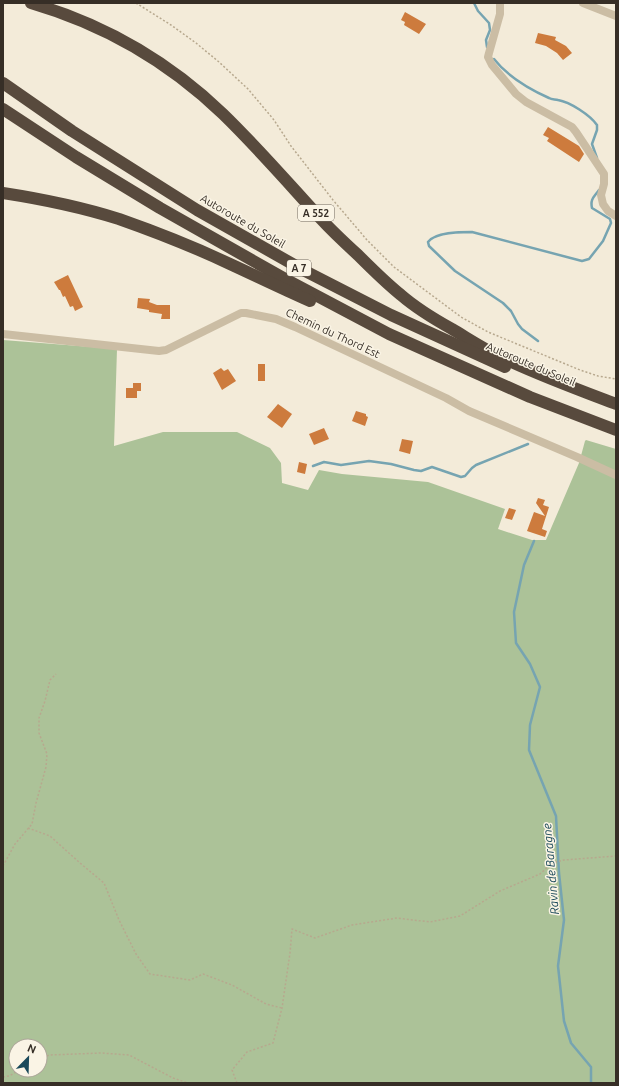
<svg xmlns="http://www.w3.org/2000/svg" width="619" height="1086" font-family="Ubuntu,sans-serif">
  <style>
    .green { fill: #acc298; fill-rule: evenodd }
    .lines { fill: none; stroke-linecap: round; stroke-linejoin: round }
    .stream { stroke: #76a4b1; stroke-width: 2.5 }
    .building { fill: #cd7b3d }
    .path { stroke: #b7a88e; stroke-width: 1.5; stroke-dasharray: 2 2; stroke-linecap: butt }
    .minor { stroke: #cbbda4; stroke-width: 8 }
    .motorway { stroke: #584a3d; stroke-width: 12 }
    .labels { text-anchor: middle; stroke-width: 3; stroke-linejoin: round; paint-order: stroke }
    .shield { fill: #faf4e5; stroke: #71695f; stroke-width: 1 }
    .shield-label { font-size: 10px; font-weight: bold; fill: #362e26 }
    .street-label { font-size: 11px; fill: #362e26; stroke: #faf4e5 }
    .water-label { font-size: 12px; font-style: italic; fill: #1a495a; stroke: #faf4e5 }
  </style>
  <rect width="100%" height="100%" fill="#f3ebd9"/>
  <!-- green -->
  <path class="green" d="M3 340 117 349 114 446 163 432H237L270 448 281 463 282 483 308 490 319 470 342 474 428 482 505 509 498 529 532 540H546L579 463 585 441 586 440 616 449V1083H3ZM16 1046H40V1070H16Z"/>
  <g class="lines">
    <!-- stream -->
    <g class="stream">
      <path d="M474 3 478 11 489 23 490 30 486 40 487 47"/>
      <path d="M494 59C508 77 529 89 549 98 552 100 555 99 558 100 570 102 590 115 597 125V130L592 144 597 158"/>
      <path d="M538 341 522 329 518 324 511 311 503 303 455 271 429 246 428 242C435 232 460 232 472 232L582 261 589 259 603 241 611 223 610 219 592 208C590 199 594 197 599 190"/>
      <path d="M313 466 324 462 341 465 369 461 391 464 414 470 421 471 432 467 461 477 465 476 472 468 476 465 528 444"/>
      <path d="M534 541 524 565 514 612 516 643 530 664 540 687 530 725 529 750 556 816 559 873 564 920 558 966 564 1021 571 1043 591 1067V1083"/>
    </g>
  </g>
  <!-- building -->
  <g class="building">
    <path d="M405 12 426 24 419 34 404 25 405 22 401 20Z"/>
    <path d="M538 33 556 37 555 40 566 46 572 53 563 60 557 53 546 46 535 43Z"/>
    <path d="M548 127 579 146 584 154 579 162 547 141 549 138 543 135Z"/>
    <path d="M68 275 83 307 75 311 73 306 70 307 65 296 63 297 60 290H59L54 282Z"/>
    <path d="M138 298 150 299 149 302 157 305H170V319H161L162 314 149 312V310L137 308Z"/>
    <rect x="258" y="364" width="7" height="17"/>
    <path d="M221 368 224 371 228 369 236 381 222 390 213 373Z"/>
    <path d="M133 383H141V391H137V398H126V388H133Z"/>
    <path d="M278 404 292 414 282 428 267 417Z"/>
    <path d="M356 411 366 414V416L368 417 365 426 352 421Z"/>
    <path d="M324 428 329 439 314 445 309 434Z"/>
    <path d="M402 439 413 441 410 454 399 451Z"/>
    <path d="M299 462 307 464 305 474 297 472Z"/>
    <path d="M538 498 545 500 543 505 549 507 542 529 547 531 545 537 527 531 534 512 545 516 536 503Z"/>
    <path d="M509 508 516 510 512 520 505 518Z"/>
  </g>
  <g class="lines">
    <!-- path -->
    <g class="path">
      <path d="M136 3 171 25 196 43 219 62 248 89 274 120 291 146 333 200 367 240 394 267 461 317 488 332 580 370 598 376 616 379"/>
      <path d="M28 828 50 836 80 863 104 883 119 920 136 954 150 974 190 980 203 974 232 985 266 1004 282 1008"/>
      <path d="M3 866 15 844 32 824 36 803 46 767 47 754 39 733V718L45 701 50 680 56 674"/>
      <path d="M40 1060 49 1055 101 1053 129 1055 173 1078 188 1083"/>
      <path d="M3 1077 9 1076 20 1070"/>
      <path d="M237 1083 232 1070 247 1052 273 1043 282 1008 290 953 292 929 315 938 352 925 397 918 430 922 460 916 500 891 540 874 552 863 564 860 616 856"/>
    </g>
    <!-- minor -->
    <g class="minor">
      <path d="M500 3V14L489 53 488 57 492 65 516 94 526 102 572 127 576 132 604 174V184L601 195 603 204 608 211 616 216"/>
      <path d="M583 3 616 16"/>
      <path d="M3 334 159 351 166 350 241 313H246L276 319 295 327 446 398 469 411 577 457 616 475"/>
    </g>
    <!-- motorway -->
    <g class="motorway">
      <path d="M31 3C103 24 169 62 223 114 258 148 289 184 322 220 333 232 346 244 358 255 372 269 386 283 401 295 416 308 434 319 452 329 469 339 487 351 505 359 541 376 579 390 616 404"/>
      <path d="M3 83 72 131 197 210 305 271 391 315 505 367"/>
      <path d="M3 109 76 157 160 208 287 280 389 334 530 397 616 430"/>
      <path d="M3 193C42 199 81 207 119 219 156 232 194 247 230 264 256 276 283 289 310 301"/>
    </g>
  </g>
  <g class="labels">
    <!-- shield labels -->
    <g class="shield">
      <rect x="298" y="205" width="36" height="16" rx="3"/>
      <rect x="287" y="260" width="24" height="16" rx="3"/>
    </g>
    <g class="shield-label">
      <text x="316" y="217">A 552</text>
      <text x="299" y="272">A 7</text>
    </g>
    <!-- street labels -->
    <g class="street-label">
      <text transform="translate(243 221) rotate(30)" y="4">Autoroute du Soleil</text>
      <text transform="translate(333 333) rotate(25)" y="4">Chemin du Thord Est</text>
      <text transform="translate(531 364) rotate(23)" y="4">Autoroute du Soleil</text>
    </g>
    <!-- water labels -->
    <g class="water-label">
      <text transform="translate(551 869) rotate(-95)" y="4">Ravin de Baragne</text>
    </g>
  </g>
  <!-- border -->
  <rect width="619" height="1086" fill="none" stroke="#362e26" stroke-width="8"/>
  <!-- north arrow -->
  <g transform="translate(28 1058) rotate(23)"><circle r="19" fill="#faf4e5" stroke="#aca599"/>
  <path d="M0-3L7 15L0 10L-7 15Z" fill="#1a495a"/>
  <text y="-6" font-size="11" font-weight="bold" text-anchor="middle" fill="#362e26">N</text>
  </g>
</svg>
